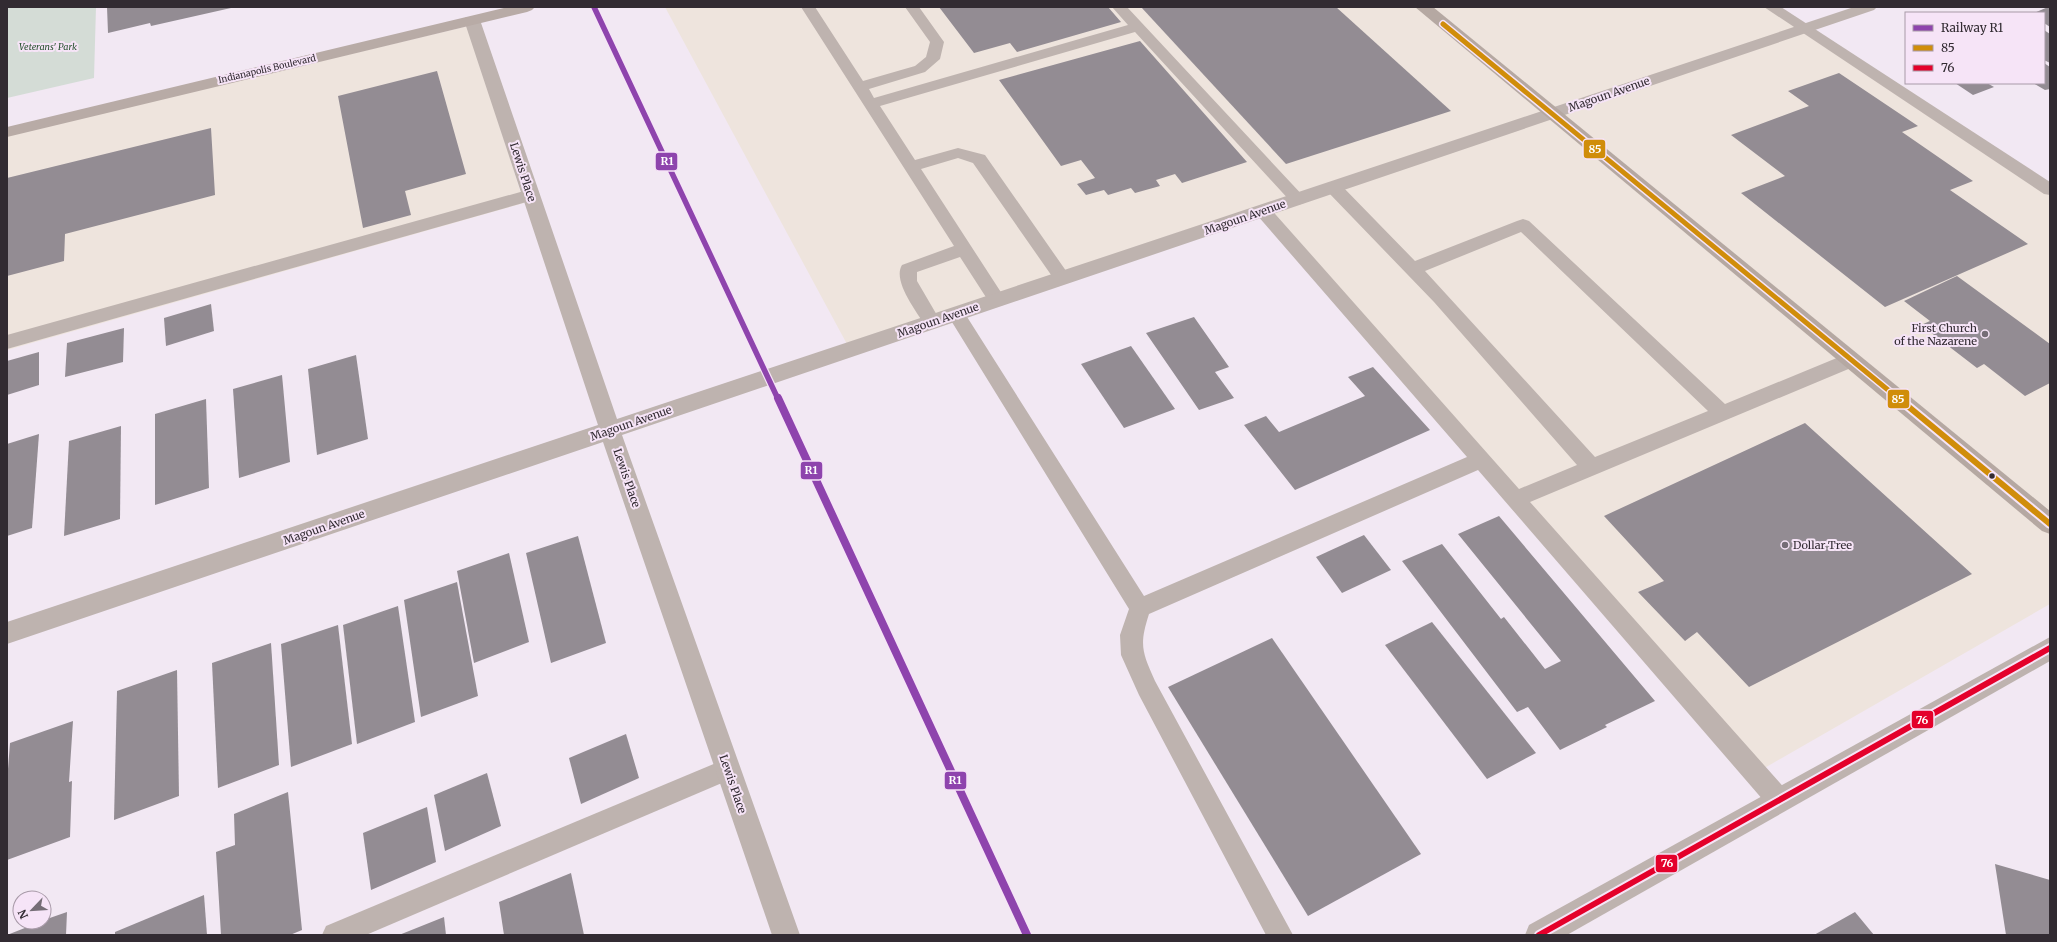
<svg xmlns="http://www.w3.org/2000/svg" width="2057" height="942" font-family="Merriweather,serif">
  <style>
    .commercial { fill: #eee4dd }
    .green { fill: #d4dcd6 }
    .building { fill: #938c93 }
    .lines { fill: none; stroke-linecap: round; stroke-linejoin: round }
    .lane { fill: #beb3af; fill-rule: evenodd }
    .street { fill: #beb3af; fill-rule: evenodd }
    .secondary { fill: #b5a8a2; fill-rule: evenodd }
    .primary { fill: #b8aba6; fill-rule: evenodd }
    .bus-1-far1-casing { stroke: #f6e4f7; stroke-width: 8 }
    .bus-1-casing { stroke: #f6e4f7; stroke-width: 10 }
    .bus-2-casing { stroke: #f6e4f7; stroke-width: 10 }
    .bus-1-far1 { stroke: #d08d0a; stroke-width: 5 }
    .bus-1 { stroke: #d08d0a; stroke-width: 6 }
    .bus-2 { stroke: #e4002b; stroke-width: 6 }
    .rail-1-far1-casing { stroke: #f6e4f7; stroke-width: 8 }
    .rail-1-casing { stroke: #f6e4f7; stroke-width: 11 }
    .rail-1-far1 { stroke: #8e44ad; stroke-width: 5.5 }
    .rail-1 { stroke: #8e44ad; stroke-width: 8 }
    .poi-dot { fill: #756d76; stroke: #f6e4f7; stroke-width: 1.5 }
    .bus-dot { fill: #322b32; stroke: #f6e4f7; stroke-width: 1.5 }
    .labels { text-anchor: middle; stroke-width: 4; stroke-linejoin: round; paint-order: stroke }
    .far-park-label { font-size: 9px; font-style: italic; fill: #27512f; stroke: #f6e4f7 }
    .far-street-label { font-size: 9px; fill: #322b32; stroke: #f6e4f7 }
    .street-label { font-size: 11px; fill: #322b32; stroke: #f6e4f7 }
    .poi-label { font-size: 11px; fill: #322b32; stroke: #f6e4f7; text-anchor: end }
    .line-badge { stroke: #f6e4f7; stroke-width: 1.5 }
    .badge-label { font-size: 11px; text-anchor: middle; font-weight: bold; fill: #fff }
  </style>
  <rect width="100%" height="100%" fill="#f2e8f3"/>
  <!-- commercial -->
  <g class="commercial">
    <path d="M665 7H1419L2050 524V604L1754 774 1263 211 848 346Z"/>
    <path d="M1428 7H1766L2050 194V518Z"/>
    <path d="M468 26 524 203 7 350V136Z"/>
  </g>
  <!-- green -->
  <path class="green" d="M7 7H96L94 78 7 98Z"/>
  <!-- building -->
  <g class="building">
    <path d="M107 7H231V8L151 26 150 23 108 33Z"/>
    <path d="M939 7H1108L1121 22 1017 52 1010 43 974 53Z"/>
    <path d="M1141 7H1336L1451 111 1286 164Z"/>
    <path d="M2048 7H2050V27L2044 23V13H2034Z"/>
    <path d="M2044 30 2050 34V63L2044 60Z"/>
    <path d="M1140 41 1247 162 1182 183 1175 174 1156 180 1160 186 1135 193 1131 188 1108 195 1104 190 1086 195 1077 184 1095 178 1081 160 1061 166 999 80Z"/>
    <path d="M2044 63 2050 67V89L2045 90 2033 83H2044Z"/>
    <path d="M437 71 466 174 405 191 411 215 363 228 338 96Z"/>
    <path d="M1839 73 1918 126 1902 132 1973 181 1950 190 2028 244 1885 307 1741 193 1785 176 1731 135 1809 106 1788 91Z"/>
    <path d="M1955 83H1987L1994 87 1973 95Z"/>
    <path d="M211 128 215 195 65 234 64 261 7 276V178Z"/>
    <path d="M1957 276 2050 344V383L2025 396 1984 364 1977 368 1921 325 1930 321 1904 301Z"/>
    <path d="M211 304 214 331 166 346 164 318Z"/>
    <path d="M1194 317 1229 367 1215 372 1234 398 1199 410 1146 333Z"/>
    <path d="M124 328 123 362 65 377 67 343Z"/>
    <path d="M1131 346 1175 409 1124 428 1081 364Z"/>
    <path d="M39 352V385L7 395V361Z"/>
    <path d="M356 355 368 439 317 455 308 369Z"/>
    <path d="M1373 367 1430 430 1295 490 1244 425 1266 416 1279 432 1365 396 1348 377Z"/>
    <path d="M282 375 290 462 239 478 233 389Z"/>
    <path d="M206 399 209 488 155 505V414Z"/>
    <path d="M1805 423 1972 574 1749 687 1697 632 1685 641 1638 592 1664 581 1604 516Z"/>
    <path d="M121 426 120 519 64 536 69 441Z"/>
    <path d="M39 434 32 528 7 536V444Z"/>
    <path d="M1499 516 1655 701 1605 725 1607 727 1560 750 1528 707 1517 712 1402 561 1442 544 1501 619 1504 617 1545 669 1561 661 1458 534Z"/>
    <path d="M1364 535 1391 570 1342 593 1316 557Z"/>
    <path d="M578 536 606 643 551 663 526 553Z"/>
    <path d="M509 553 529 642 474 663 457 571Z"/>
    <path d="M457 582 478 696 421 717 404 600Z"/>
    <path d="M398 606 415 722 357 744 343 625Z"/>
    <path d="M1432 622 1536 753 1487 779 1385 645Z"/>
    <path d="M338 625 352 744 291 767 281 644Z"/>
    <path d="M1272 638 1421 854 1308 916 1168 687Z"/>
    <path d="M271 643 279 765 218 788 212 663Z"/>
    <path d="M177 670 179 796 114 820 117 691Z"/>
    <path d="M73 721 69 782 72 781 70 837 7 860V782L10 743Z"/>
    <path d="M626 734 639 778 581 804 569 758Z"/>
    <path d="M487 773 501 826 445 851 434 795Z"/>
    <path d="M288 792 302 930 290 935H221L216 852 235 845 234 814Z"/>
    <path d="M427 807 436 862 371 890 363 833Z"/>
    <path d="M1995 864 2050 880V935H2006Z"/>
    <path d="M571 873 584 935H504L499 902Z"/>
    <path d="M204 895 207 935H115V932Z"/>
    <path d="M67 912 66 935H7L40 922H44V920Z"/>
    <path d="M1855 912 1874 935H1814Z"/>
    <path d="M444 917 446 935H399Z"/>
  </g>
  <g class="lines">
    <!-- lane -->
    <g class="lane">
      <path d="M801 7H815L863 81 915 66 926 57 930 42 905 7H919L944 42 940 59 925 72 869 89 874 98 1128 25 1112 7H1127L1306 199 1304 203 1298 205 1292 203 1135 32 880 106 915 160 958 148 985 155 1071 278 1068 282 1062 284 1056 282 973 163 958 158 921 169 1006 300 1003 305 997 306 991 305 960 257 917 272V281L941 322 938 327 932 329 926 327C917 312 892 281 902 265L954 246Z"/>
      <path d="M1764 7H1781L2050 182V195L2044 194Z"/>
      <path d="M1333 182 1339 183 1415 261 1517 221 1523 219 1529 221 1725 404 1844 355 1851 353 1858 355 1860 360 1858 365 1530 502 1788 792 1791 800 1788 808 1779 812 1770 808 1478 470 1149 614C1139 645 1142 652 1155 681L1293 935H1266L1139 695 1121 655 1120 635 1129 609 947 314 950 309 956 307 962 309 1144 596 1467 457 1257 215 1255 211 1257 207 1263 205 1269 207 1519 489 1577 465 1434 302 1327 191 1325 187 1327 183ZM1521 232 1708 411 1595 457 1425 271Z"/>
      <path d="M531 189 537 191 539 195 537 199 7 349V335Z"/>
      <path d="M728 758 736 761 740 769 736 777 366 935H322L326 926Z"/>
    </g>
    <!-- street -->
    <g class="street">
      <path d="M1854 7H1877L1874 10 622 435 800 935H772L603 442 7 644V622L598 425 464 20 466 17H478L480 20 617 419Z"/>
      <path d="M2050 637V661L1567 935H1525L1529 925Z"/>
    </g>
    <!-- secondary -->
    <path class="secondary" d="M1415 7H1433L2050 511V534L2042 531Z"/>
    <!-- primary -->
    <path class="primary" d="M508 7H535L532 10 527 12 7 137V127Z"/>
    <defs>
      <path id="bus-1-far1" d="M1443 24 1899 399"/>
      <path id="bus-1" d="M1898 398 2050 524"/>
      <path id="bus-2" d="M1539 935 2050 648"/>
    </defs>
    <!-- bus-1-far1 casing -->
    <use href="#bus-1-far1" class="bus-1-far1-casing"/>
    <!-- bus-1 casing -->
    <use href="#bus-1" class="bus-1-casing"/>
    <!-- bus-2 casing -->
    <use href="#bus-2" class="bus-2-casing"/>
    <!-- bus-1-far1 -->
    <use href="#bus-1-far1" class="bus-1-far1"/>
    <!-- bus-1 -->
    <use href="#bus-1" class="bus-1"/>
    <!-- bus-2 -->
    <use href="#bus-2" class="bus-2"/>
    <defs>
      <path id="rail-1-far1" d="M594 7 778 399"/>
      <path id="rail-1" d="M778 398 1027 935"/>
    </defs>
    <!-- rail-1-far1 casing -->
    <use href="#rail-1-far1" class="rail-1-far1-casing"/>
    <!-- rail-1 casing -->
    <use href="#rail-1" class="rail-1-casing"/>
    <!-- rail-1-far1 -->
    <use href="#rail-1-far1" class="rail-1-far1"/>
    <!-- rail-1 -->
    <use href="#rail-1" class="rail-1"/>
  </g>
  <!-- markers -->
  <g class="poi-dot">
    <circle cx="1985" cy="334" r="4"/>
    <circle cx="1785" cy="545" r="4"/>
  </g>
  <circle class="bus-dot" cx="1992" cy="476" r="3.5"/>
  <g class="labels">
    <!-- far-park labels -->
    <g class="far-park-label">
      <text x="48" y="50">Veterans' Park</text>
    </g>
    <!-- far-street labels -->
    <g class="far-street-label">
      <text transform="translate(267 69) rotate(-13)" y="3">Indianapolis Boulevard</text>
    </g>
    <!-- street labels -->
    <g class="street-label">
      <text transform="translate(1609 94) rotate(-19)" y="4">Magoun Avenue</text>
      <text transform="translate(523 172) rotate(72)" y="4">Lewis Place</text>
      <text transform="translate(1245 217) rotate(-19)" y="4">Magoun Avenue</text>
      <text transform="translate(938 320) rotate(-19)" y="4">Magoun Avenue</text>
      <text transform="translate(631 423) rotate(-19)" y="4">Magoun Avenue</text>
      <text transform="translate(627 478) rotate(71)" y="4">Lewis Place</text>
      <text transform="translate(324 527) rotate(-19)" y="4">Magoun Avenue</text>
      <text transform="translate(733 784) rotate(71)" y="4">Lewis Place</text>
    </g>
    <!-- poi labels -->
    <g class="poi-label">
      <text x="1977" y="332">First Church<tspan x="1977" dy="13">of the Nazarene</tspan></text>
      <text x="1793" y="549" text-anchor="start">Dollar Tree</text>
    </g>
  </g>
  <g class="line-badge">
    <rect x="1583" y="139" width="23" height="20" rx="4" fill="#d08d0a"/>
    <rect x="655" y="152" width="23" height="19" rx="4" fill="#8e44ad"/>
    <rect x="1887" y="389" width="23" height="20" rx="4" fill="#d08d0a"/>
    <rect x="800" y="461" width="23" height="19" rx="4" fill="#8e44ad"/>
    <rect x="1911" y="710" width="23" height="19" rx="4" fill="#e4002b"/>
    <rect x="944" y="771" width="23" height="19" rx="4" fill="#8e44ad"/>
    <rect x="1655" y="854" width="23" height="19" rx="4" fill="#e4002b"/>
  </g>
  <g class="badge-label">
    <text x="1595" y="153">85</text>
    <text x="667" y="165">R1</text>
    <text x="1898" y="403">85</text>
    <text x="811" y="474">R1</text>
    <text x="1922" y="724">76</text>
    <text x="955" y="784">R1</text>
    <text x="1667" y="867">76</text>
  </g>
  <!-- border -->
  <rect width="2057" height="942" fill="none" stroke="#322b32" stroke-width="16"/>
  <!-- legend -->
  <rect x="1905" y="12" width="140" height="72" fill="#f6e4f7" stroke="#a89aa8"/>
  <rect x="1913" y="25" width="20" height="6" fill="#8e44ad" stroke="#a89aa8"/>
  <text x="1941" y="32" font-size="12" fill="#322b32">Railway R1</text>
  <rect x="1913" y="45" width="20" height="6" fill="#d08d0a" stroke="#a89aa8"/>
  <text x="1941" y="52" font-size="12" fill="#322b32">85</text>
  <rect x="1913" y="65" width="20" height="6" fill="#e4002b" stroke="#a89aa8"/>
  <text x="1941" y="72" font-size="12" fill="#322b32">76</text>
  <!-- north arrow -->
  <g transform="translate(32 910) rotate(245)"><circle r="19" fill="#f6e4f7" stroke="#a89aa8"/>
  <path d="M0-3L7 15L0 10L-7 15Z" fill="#756d76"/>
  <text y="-6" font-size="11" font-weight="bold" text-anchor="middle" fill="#322b32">N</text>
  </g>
</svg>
